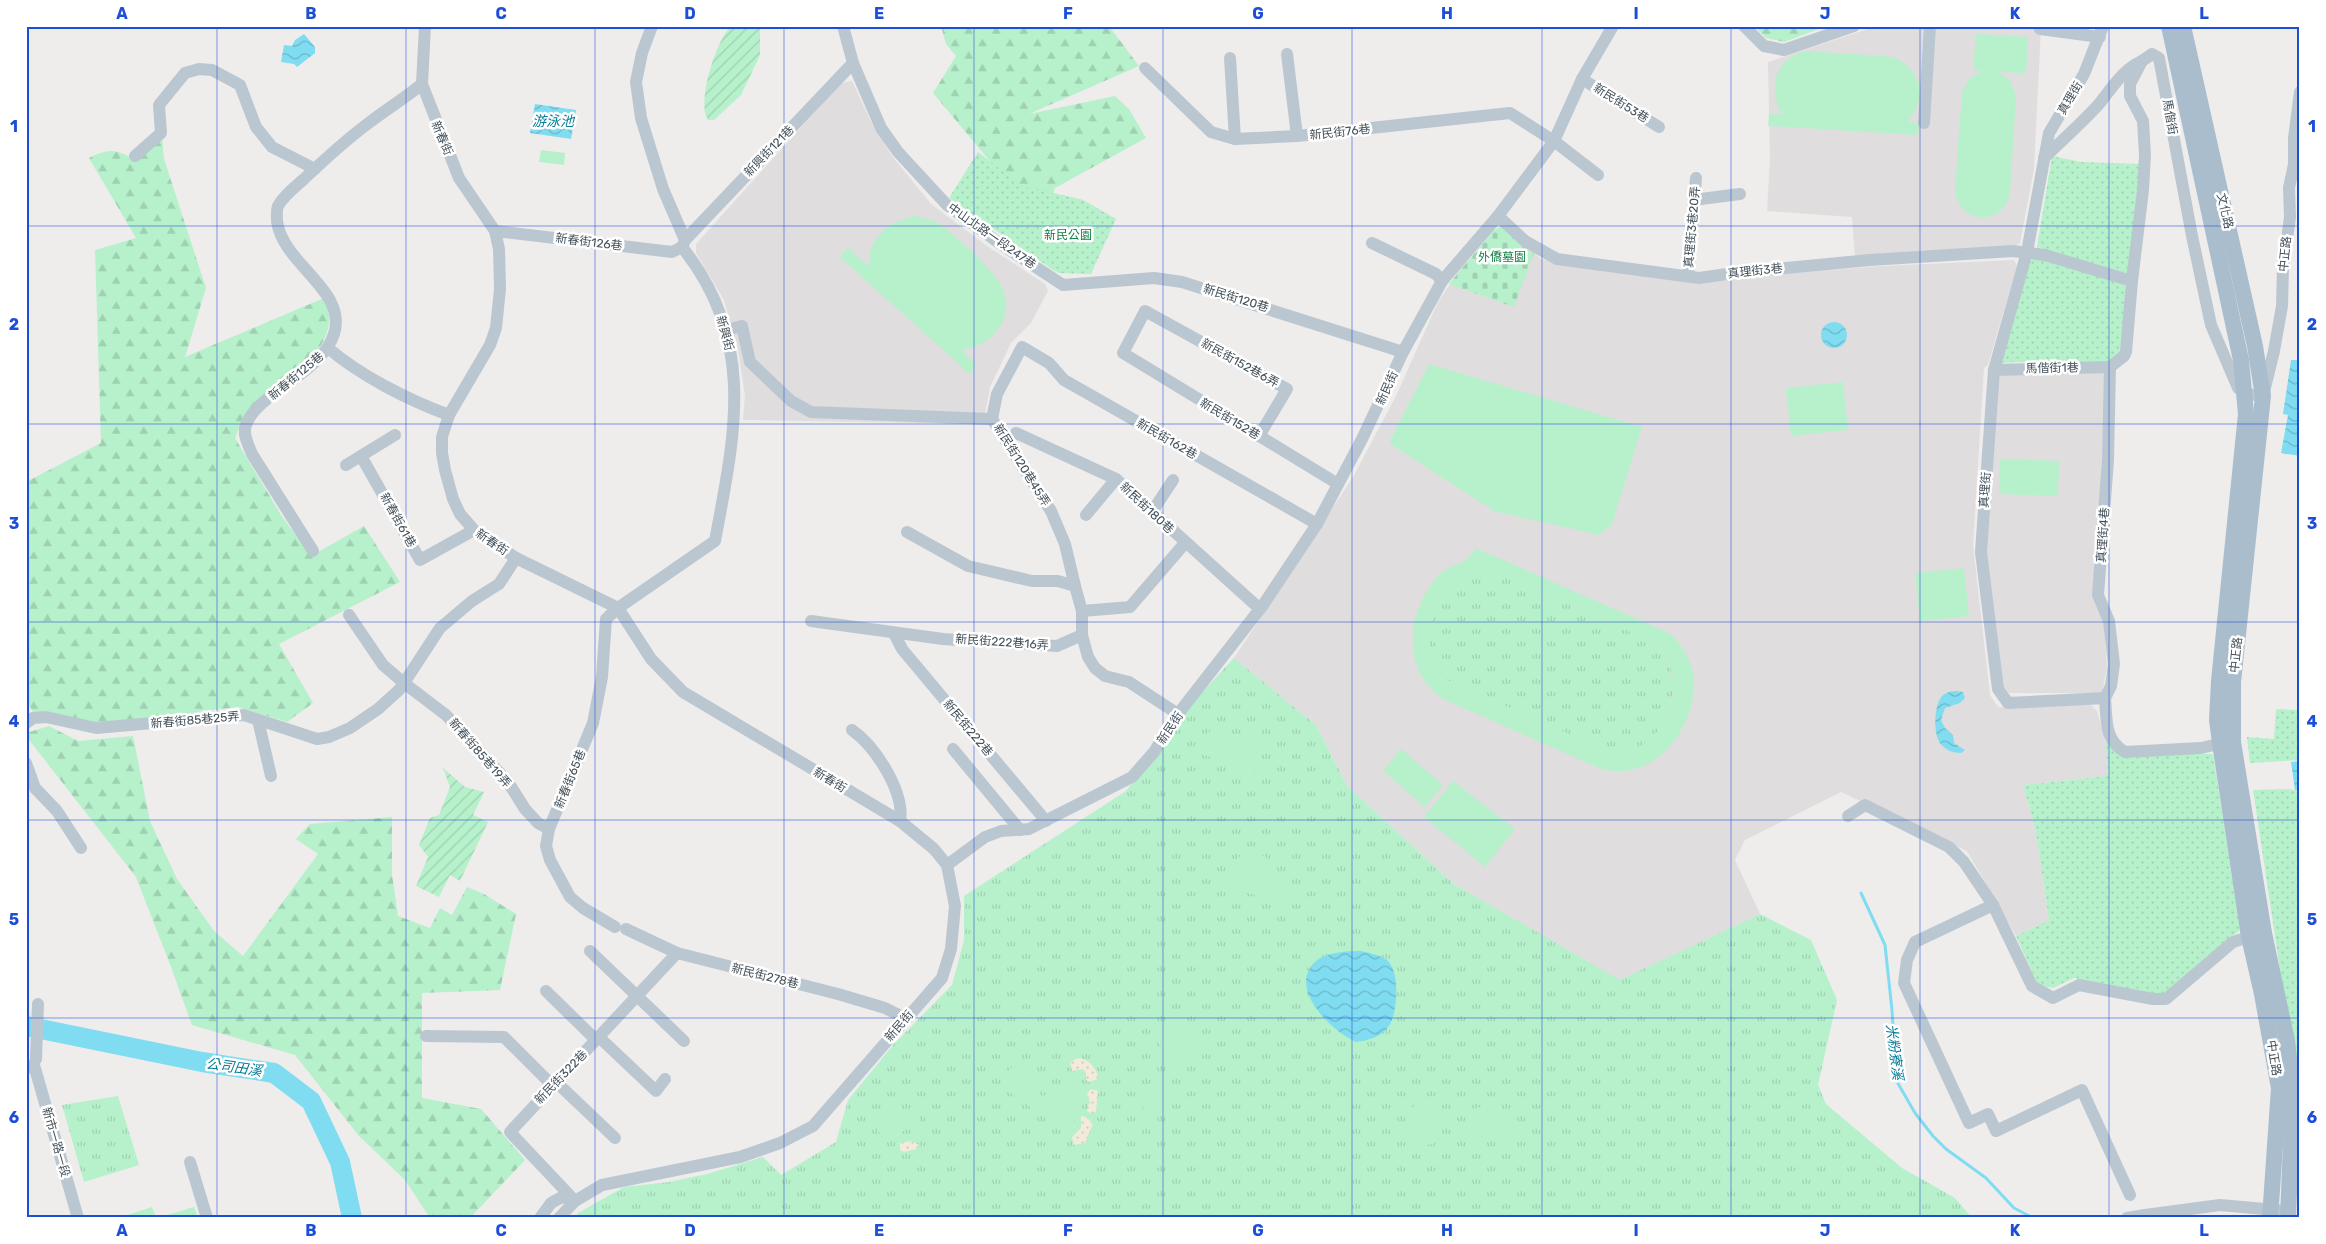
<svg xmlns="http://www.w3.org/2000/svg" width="2326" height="1244" font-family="Rubik,'Noto Sans TC',sans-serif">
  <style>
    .education { fill: #e0ddde }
    .grass { fill: url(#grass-tufts) }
    .forest { fill: url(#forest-firs) }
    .sand { fill: url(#sand-dots) }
    .cemetery { fill: url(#cemetery-stones) }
    .park { fill: url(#park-dots) }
    .garden { fill: url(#garden-furrows) }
    .pitch { fill: #b6f1cb; fill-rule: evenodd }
    .water { fill: url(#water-waves) }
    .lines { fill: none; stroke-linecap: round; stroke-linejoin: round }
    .stream { stroke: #80ddf1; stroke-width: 3 }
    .river { stroke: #80ddf1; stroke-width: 20 }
    .minor { stroke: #bbc7d0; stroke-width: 12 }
    .major { stroke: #a9bdcd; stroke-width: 16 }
    .grid { fill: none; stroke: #1d4ed8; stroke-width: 1; stroke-opacity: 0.55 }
    .labels { text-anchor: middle; stroke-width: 5; stroke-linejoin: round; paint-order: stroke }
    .street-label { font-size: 12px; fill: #43505a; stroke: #fff }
    .park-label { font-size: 12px; fill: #117f44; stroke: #fff }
    .water-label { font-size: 14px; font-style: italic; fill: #067c96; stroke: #fff }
    .neatline { fill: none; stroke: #1d4ed8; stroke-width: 2 }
    .grid-label { font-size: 16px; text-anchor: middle; font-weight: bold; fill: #1d4ed8 }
  </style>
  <defs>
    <pattern id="grass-tufts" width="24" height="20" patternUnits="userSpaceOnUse" patternTransform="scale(1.25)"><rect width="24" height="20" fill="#b6f1cb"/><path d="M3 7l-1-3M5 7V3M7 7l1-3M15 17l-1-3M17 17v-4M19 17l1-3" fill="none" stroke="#9ed0b1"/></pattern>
    <pattern id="forest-firs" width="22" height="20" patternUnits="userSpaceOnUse" patternTransform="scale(1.25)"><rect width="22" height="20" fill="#b6f1cb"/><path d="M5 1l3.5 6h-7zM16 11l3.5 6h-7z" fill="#9ed0b1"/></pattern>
    <pattern id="sand-dots" width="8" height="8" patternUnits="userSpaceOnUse" patternTransform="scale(1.25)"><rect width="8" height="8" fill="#f2eada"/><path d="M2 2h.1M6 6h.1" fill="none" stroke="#d1cabd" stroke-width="1.8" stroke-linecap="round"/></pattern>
    <pattern id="cemetery-stones" width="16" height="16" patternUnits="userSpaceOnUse" patternTransform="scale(1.25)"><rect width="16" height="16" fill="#b6f1cb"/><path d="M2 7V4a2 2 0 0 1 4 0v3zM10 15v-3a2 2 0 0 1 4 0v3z" fill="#9ed0b1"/></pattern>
    <pattern id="park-dots" width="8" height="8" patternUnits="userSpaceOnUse" patternTransform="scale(1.25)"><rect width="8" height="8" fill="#b6f1cb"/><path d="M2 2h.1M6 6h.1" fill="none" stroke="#9ed0b1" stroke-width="1.8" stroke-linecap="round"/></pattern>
    <pattern id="garden-furrows" width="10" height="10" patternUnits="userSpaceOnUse" patternTransform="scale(1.25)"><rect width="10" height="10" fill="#b6f1cb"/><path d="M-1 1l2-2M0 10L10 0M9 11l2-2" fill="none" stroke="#9ed0b1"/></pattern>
    <pattern id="water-waves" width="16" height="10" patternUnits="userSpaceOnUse" patternTransform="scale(1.25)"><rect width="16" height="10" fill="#80ddf1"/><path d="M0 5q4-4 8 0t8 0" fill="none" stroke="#6ab6c6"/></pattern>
  </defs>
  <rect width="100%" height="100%" fill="#efecec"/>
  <!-- education -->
  <g class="education">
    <path d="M1877 26H2029L2041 28 2034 169 2020 243 2013 247 1855 258 1852 217 1767 211 1770 160 1768 62Z"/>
    <path d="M852 81 871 122 892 156 931 204 987 246 1045 284 1048 291 1031 323 1011 343 990 387 983 424 743 420 745 396 738 349 724 300 696 253V244L841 83Z"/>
    <path d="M1502 226 1541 259 1570 265 1725 278 1882 266 2014 260 2017 266 1988 365 1984 368 1973 545 1990 695 1998 707 2088 702 2097 711 2106 742 2108 776 2023 785 2036 832 2049 920 2016 936 1967 851 1841 792 1745 840 1735 860 1760 914 1620 981 1454 884 1347 786 1316 725 1234 658 1353 477 1396 396 1438 302 1461 268Z"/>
    <path d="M2105 372 2099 552 2107 667 2102 693H2009L2001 684 1984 552 1993 374Z"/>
  </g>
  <!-- grass -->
  <g class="grass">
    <path d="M1487 573 1498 574 1654 642C1696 676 1664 761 1609 752L1447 680C1415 654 1431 597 1465 578 1471 574 1479 574 1487 573Z"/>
    <path d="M1234 658 1316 725 1347 786 1454 884 1620 980 1760 914 1811 940 1837 1000 1818 1085 1826 1104 1902 1168 1955 1198 1972 1218H575L578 1213 624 1187 669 1182 707 1174 763 1157 781 1175 836 1142 848 1100 894 1044 952 985 964 940V896L1126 791 1182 714Z"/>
    <path d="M118 1096 139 1165 84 1182 62 1105Z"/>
    <path d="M152 1207 156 1218H118Z"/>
    <path d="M194 1207 198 1218H157Z"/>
  </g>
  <!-- forest -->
  <g class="forest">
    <path d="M941 26H1109L1139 66 1029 114 1115 96 1129 109 1146 138 1055 188 1053 193 1083 200 1116 219 1045 209 1052 194 1024 188 994 166 933 93 956 56 946 44Z"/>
    <path d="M1754 26H1827L1784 42 1766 38Z"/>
    <path d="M162 138 164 159 206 288 185 357 324 298C348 351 280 378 249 410 242 416 239 429 235 438L281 515 311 556 364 526 400 582 279 644 313 703 287 722 238 707 100 724 34 714 26 700V491L28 481 101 443 95 250 136 238 89 158C109 148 116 149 135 160Z"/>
    <path d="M49 726 78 741 133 736 150 821 177 879 214 931 243 956 318 854 296 839 310 824 392 817V874L398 916 430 928 440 908 452 915 467 887 484 894 516 914 500 990 422 993V1098L481 1109 525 1160 470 1218H430L405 1180 359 1136 295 1055 192 1025 171 967 136 877 26 736V733Z"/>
  </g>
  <!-- sand -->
  <g class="sand">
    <path d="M1078 1058C1090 1060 1097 1068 1098 1079L1089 1082 1086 1080V1073L1083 1069 1072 1071 1070 1062Z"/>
    <path d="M1091 1089 1098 1091 1096 1112 1092 1114 1087 1111V1107L1090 1103 1087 1093Z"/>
    <path d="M1081 1116 1086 1117 1093 1124 1085 1143 1074 1145 1072 1137 1081 1128Z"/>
    <path d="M912 1141 919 1145 917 1149 903 1152 900 1150V1143Z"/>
  </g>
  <!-- cemetery -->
  <path class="cemetery" d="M1502 226 1534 253 1514 307 1449 284 1494 230Z"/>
  <!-- park -->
  <g class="park">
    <path d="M978 152 1024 187 1083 200 1116 219 1091 274 1059 273 1053 270 949 198Z"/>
    <path d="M2052 156 2081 162 2140 164 2130 274 2037 247Z"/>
    <path d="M2037 257 2125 285 2123 354 2113 360 2103 363 2050 361 1997 363 2029 262Z"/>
    <path d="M2276 709 2300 710V760L2250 763 2247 737 2274 739Z"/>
    <path d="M2106 742 2122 754H2213L2240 930 2163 995 2074 978 2053 988 2038 985 2016 936 2049 920 2036 832 2023 785 2108 776Z"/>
    <path d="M2288 789 2300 791V1077L2286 1009 2253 790Z"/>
  </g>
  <!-- garden -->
  <g class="garden">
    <path d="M731 26H760V55L741 95 714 120H708C696 103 716 40 731 26Z"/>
    <path d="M443 768 465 787 484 792 473 815 488 822 460 881 450 875 439 897 416 886 428 857 419 845 430 818 439 815 450 787Z"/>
  </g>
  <!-- pitch -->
  <g class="pitch">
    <path d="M1976 34 2028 37 2026 73 1997 72 2010 80 2016 96 2010 194C2002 227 1959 224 1955 190L1962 92 1970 78 1983 71 1973 70Z"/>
    <path d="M1806 51 1894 57C1922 70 1928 99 1907 122L1919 123 1918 135 1768 126 1769 114H1782C1767 88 1775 58 1806 51Z"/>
    <path d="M541 150 565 153 564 165 539 162Z"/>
    <path d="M915 216C924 218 933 220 941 225 957 237 994 270 1002 287 1016 319 992 346 961 350L975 363 971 375 840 257 848 248 869 266C868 237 888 222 915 216Z"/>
    <path d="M1429 364 1642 427 1612 524 1599 535 1494 511 1389 443Z"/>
    <path d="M1843 382 1848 430 1791 436 1786 388Z"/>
    <path d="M2000 459 2059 461 2058 496 1999 494Z"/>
    <path d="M1476 548 1671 634C1684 648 1695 665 1694 685 1692 735 1651 784 1599 768L1441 698C1401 667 1406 611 1439 575 1446 567 1457 566 1466 560 1469 557 1473 552 1476 548ZM1487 573 1498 574 1654 642C1697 675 1664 761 1609 752L1447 680C1415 654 1431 597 1465 578 1471 574 1479 574 1487 573Z"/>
    <path d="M1964 568 1969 616 1920 621 1915 573Z"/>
    <path d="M1218 729 1231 741 1241 742 1253 738C1276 762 1242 795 1224 759 1218 756 1210 758 1205 755 1187 746 1207 730 1218 729Z"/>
    <path d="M1401 749 1443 785 1425 807 1383 771Z"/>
    <path d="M1453 781 1515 829 1485 867 1424 817Z"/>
    <path d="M1250 853 1266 857C1270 864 1270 876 1274 880 1275 880 1282 883 1282 883 1292 889 1292 898 1288 908 1273 912 1267 900 1254 895 1248 892 1241 893 1234 891L1230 883V866L1242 854Z"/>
    <path d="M1179 1024C1204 1030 1205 1058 1180 1065L1172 1063 1160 1044 1164 1030Z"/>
    <path d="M1025 1062 1034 1066 1038 1074V1092L1042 1096 1070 1086 1076 1089 1082 1101 1079 1112 1074 1121 1060 1125 1016 1098 1005 1087 1004 1081 1007 1072 1015 1064Z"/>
    <circle cx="1155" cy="1100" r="14"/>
    <path d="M1419 1101C1442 1102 1447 1124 1438 1142 1406 1155 1394 1120 1419 1101Z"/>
    <path d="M1490 1104C1505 1108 1516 1116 1514 1133L1502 1136 1498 1133 1486 1138 1472 1133 1466 1120 1470 1110Z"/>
    <path d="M901 1109 915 1113 920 1121V1125L916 1129H907L887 1140C867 1127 887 1114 901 1109Z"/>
  </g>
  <!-- water -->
  <g class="water">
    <path d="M304 34 315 47V53L297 67 294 64 281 62 284 45 292 46 295 40Z"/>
    <path d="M535 104 576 110 571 139 530 133Z"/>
    <circle cx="1834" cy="335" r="13"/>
    <path d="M2300 344V456L2281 453 2288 415 2283 414 2291 360H2297Z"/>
    <path d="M1957 691 1963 692 1965 698 1960 703 1945 708 1941 720 1945 728 1953 735 1954 743 1965 750 1961 753C1953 753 1945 750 1940 743 1933 733 1934 705 1942 696 1946 692 1952 691 1957 691Z"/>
    <path d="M2300 761V790H2295L2291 762Z"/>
    <path d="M1361 951C1369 953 1381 955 1387 960 1400 971 1398 1010 1390 1024 1383 1037 1369 1040 1356 1042 1333 1032 1289 991 1313 964 1323 952 1347 951 1361 951Z"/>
  </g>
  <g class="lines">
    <!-- stream -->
    <path class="stream" d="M1861 893 1885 945 1892 1010 1896 1080 1915 1113 1933 1136 1946 1149 1986 1178 2014 1208 2033 1218"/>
    <!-- river -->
    <path class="river" d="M26 1026 202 1062 274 1073 311 1101 340 1162 352 1218"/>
    <!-- minor -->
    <g class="minor">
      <path d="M425 26 422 84 459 178 495 231 499 249 500 289 496 328 490 345 449 415 442 437V453L445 470 453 499 460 514 474 530 516 558 618 608 651 659 683 692 900 821 934 849 947 865 955 906 951 949 942 978 813 1126 780 1143 740 1157 602 1185 575 1201 559 1218"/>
      <path d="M652 26 642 53 636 82 641 118 663 189 685 240 683 245"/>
      <path d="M843 26 853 63 881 128 898 152 947 205 999 243 1063 285 1154 278 1182 282 1403 352"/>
      <path d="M1744 26 1764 46 1784 50 1854 26"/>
      <path d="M2103 26 2084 74 2049 133 2027 252 1994 370 1981 552 1998 689 2008 703 2105 698C2107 720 2104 740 2125 752L2201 748 2227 742"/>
      <path d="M2040 29 2100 37"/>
      <path d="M1287 54 1297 136"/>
      <path d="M1230 58 1235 139"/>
      <path d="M1145 68 1211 132 1235 139 1297 136 1510 113 1554 141 1598 175"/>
      <path d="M1582 79 1659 127"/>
      <path d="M1924 123 1930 26"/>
      <path d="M135 156 161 133 159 105 185 73 199 69 212 70 240 85 256 127 272 147 315 169"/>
      <path d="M2044 158C2062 140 2082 123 2099 104 2113 87 2121 71 2142 61"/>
      <path d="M1693 200 1740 194"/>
      <path d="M1498 216 1525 241 1557 259 1699 278 1734 273 1870 260 2013 251 2045 255 2132 281 2126 352 2124 356 2110 367"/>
      <path d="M495 231 672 252 682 247"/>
      <path d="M685 240 853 63"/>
      <path d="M1372 243 1436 274 1442 281"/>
      <path d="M1688 276 1696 178"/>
      <path d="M2132 281 2143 190 2145 155 2143 121 2130 96V84L2142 61 2152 54 2159 58 2192 236 2211 325 2238 388 2246 394 2263 396 2274 351 2282 306 2283 268 2290 217 2289 188 2294 164V138L2300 92"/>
      <path d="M726 330 742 326 750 362 791 401 811 412 992 419"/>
      <path d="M328 348C361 376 408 400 449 415"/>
      <path d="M1994 370 2110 367"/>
      <path d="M1016 433 1116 479 1260 609"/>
      <path d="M1259 436 1287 389 1145 311 1123 353 1338 484"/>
      <path d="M361 456 420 560 474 530"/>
      <path d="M346 465 395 435"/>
      <path d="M1152 512 1173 480"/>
      <path d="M1086 515 1116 479"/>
      <path d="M313 551 252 454C249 446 242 434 246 425 258 392 321 374 334 334 348 290 282 264 277 221 277 216 276 211 278 206 284 195 295 187 304 179 325 159 347 139 370 122 387 109 405 98 422 84"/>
      <path d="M1075 586 1065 544 1051 511 992 419 997 394 1022 347 1049 363 1064 380 1317 524"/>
      <path d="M1082 611 1130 607 1185 543"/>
      <path d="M349 615 383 665 404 683 440 628 472 601 499 584 516 558"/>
      <path d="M811 621 943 639 1057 646 1082 635V611L1075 586 1058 581H1032L968 566 907 532"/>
      <path d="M894 633 902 649 1046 821"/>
      <path d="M1082 635 1088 657 1095 668 1105 676 1129 682 1178 714"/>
      <path d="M2105 698 2111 686 2114 664 2109 621 2098 595 2108 460 2110 367"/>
      <path d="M258 720 271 776"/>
      <path d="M26 723 33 718 46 717 96 728 244 715 317 739 329 737 350 728 378 709 399 690 404 683 446 715 508 782 525 809 538 823 549 829"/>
      <path d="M852 730C875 746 905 792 900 821"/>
      <path d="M953 749 1020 830"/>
      <path d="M26 763 35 788 57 811 81 848"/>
      <path d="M1848 816 1865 805 1949 847 1964 862 1993 905"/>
      <path d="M947 865 985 837 1001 831 1029 829 1132 777 1154 752 1178 714 1263 605 1317 524 1362 439 1403 352 1442 281 1498 216 1554 141 1582 79 1613 26"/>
      <path d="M615 927 583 908 570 897 550 860 546 846 549 829 593 723 602 677 606 619 618 608 715 541C735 434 757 341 682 247"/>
      <path d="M626 929 677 953 838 994 885 1008 905 1018"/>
      <path d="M590 951 684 1041"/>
      <path d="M546 991 596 1040"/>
      <path d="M426 1036 504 1037 552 1085"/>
      <path d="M600 1038 656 1091 665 1079"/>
      <path d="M36 1059 38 1004"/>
      <path d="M26 1068 34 1065 78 1218"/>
      <path d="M555 1081 615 1138"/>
      <path d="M190 1162 207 1218"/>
      <path d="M2130 1195 2082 1090 1996 1131 1988 1114 1969 1123 1904 983 1907 960 1915 942 1993 905 2032 986 2053 998 2079 985 2153 999H2166L2233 942 2249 937"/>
      <path d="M575 1201 510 1132 677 953"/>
      <path d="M540 1218 551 1203 562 1197 575 1201"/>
      <path d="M2127 1218 2145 1215"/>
      <path d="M2146 1218 2145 1215 2220 1205 2287 1211"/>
    </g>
    <!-- major -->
    <g class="major">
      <path d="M2169 26 2241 360 2246 414 2219 681 2217 720 2220 743 2249 937 2262 994 2279 1088 2270 1218"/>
      <path d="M2183 26 2255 346 2263 396 2233 682V742L2264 933 2287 1041 2293 1092 2288 1218"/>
    </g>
  </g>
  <!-- grid -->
  <path class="grid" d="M217 26V1218M406 26V1218M595 26V1218M784 26V1218M974 26V1218M1163 26V1218M1352 26V1218M1542 26V1218M1731 26V1218M1920 26V1218M2109 26V1218M26 226H2300M26 424H2300M26 622H2300M26 820H2300M26 1018H2300"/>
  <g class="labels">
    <!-- street labels -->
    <g class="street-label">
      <text transform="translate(2070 98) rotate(-59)" y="4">真理街</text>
      <text transform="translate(1621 103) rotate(32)" y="4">新民街53巷</text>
      <text transform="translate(2170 117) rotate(80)" y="4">馬偕街</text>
      <text transform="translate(1340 132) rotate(-6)" y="4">新民街76巷</text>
      <text transform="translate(442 138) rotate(67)" y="4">新春街</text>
      <text transform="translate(769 151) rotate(-46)" y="4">新興街121巷</text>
      <text transform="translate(2225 211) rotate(77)" y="4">文化路</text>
      <text transform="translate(1692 227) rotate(-85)" y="4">真理街3巷20弄</text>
      <text transform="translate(992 236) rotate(35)" y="4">中山北路一段247巷</text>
      <text transform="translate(589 242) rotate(7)" y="4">新春街126巷</text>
      <text transform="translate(2285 254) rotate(-84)" y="4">中正路</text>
      <text transform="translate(1755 271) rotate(-6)" y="4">真理街3巷</text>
      <text transform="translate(1236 298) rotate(17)" y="4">新民街120巷</text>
      <text transform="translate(725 333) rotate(75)" y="4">新興街</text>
      <text transform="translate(1240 363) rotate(29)" y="4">新民街152巷6弄</text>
      <text transform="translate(2052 368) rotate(-1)" y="4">馬偕街1巷</text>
      <text transform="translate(296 376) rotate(-40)" y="4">新春街125巷</text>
      <text transform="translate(1387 388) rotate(-66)" y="4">新民街</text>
      <text transform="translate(1230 419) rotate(31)" y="4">新民街152巷</text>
      <text transform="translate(1167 439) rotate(30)" y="4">新民街162巷</text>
      <text transform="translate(1022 465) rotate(58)" y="4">新民街120巷45弄</text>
      <text transform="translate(1985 490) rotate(-86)" y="4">真理街</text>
      <text transform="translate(1147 508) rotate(43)" y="4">新民街180巷</text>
      <text transform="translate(398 520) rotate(61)" y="4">新春街61巷</text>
      <text transform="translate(2103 535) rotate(-86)" y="4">真理街4巷</text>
      <text transform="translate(492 542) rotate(34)" y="4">新春街</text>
      <text transform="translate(1002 642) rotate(4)" y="4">新民街222巷16弄</text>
      <text transform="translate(2236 655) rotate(-84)" y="4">中正路</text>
      <text transform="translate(195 720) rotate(-5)" y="4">新春街85巷25弄</text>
      <text transform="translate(968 728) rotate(50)" y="4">新民街222巷</text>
      <text transform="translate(1170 728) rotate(-56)" y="4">新民街</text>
      <text transform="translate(480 753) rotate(49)" y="4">新春街85巷19弄</text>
      <text transform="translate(570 779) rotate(-68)" y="4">新春街65巷</text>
      <text transform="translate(830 780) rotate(31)" y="4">新春街</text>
      <text transform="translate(765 976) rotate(14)" y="4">新民街278巷</text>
      <text transform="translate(899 1026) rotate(-49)" y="4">新民街</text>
      <text transform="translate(2274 1058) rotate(81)" y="4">中正路</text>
      <text transform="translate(561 1077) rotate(-46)" y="4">新民街322巷</text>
      <text transform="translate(56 1142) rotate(74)" y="4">新市一路一段</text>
    </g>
    <!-- park labels -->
    <g class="park-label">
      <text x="1068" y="239">新民公園</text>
      <text x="1502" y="261">外僑墓園</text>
    </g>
    <!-- water labels -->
    <g class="water-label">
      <text x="553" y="126">游泳池</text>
      <text transform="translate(1895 1052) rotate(83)" y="5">米粉寮溪</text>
      <text transform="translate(234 1067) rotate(8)" y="5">公司田溪</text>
    </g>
  </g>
  <!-- border -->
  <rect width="2326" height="1244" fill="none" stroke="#ffffff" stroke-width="55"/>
  <rect x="28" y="28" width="2270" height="1188" class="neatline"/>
  <g class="grid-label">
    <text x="122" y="19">A</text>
    <text x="311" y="19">B</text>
    <text x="501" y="19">C</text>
    <text x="690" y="19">D</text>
    <text x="879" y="19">E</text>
    <text x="1068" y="19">F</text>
    <text x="1258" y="19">G</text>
    <text x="1447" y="19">H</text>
    <text x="1636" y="19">I</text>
    <text x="1825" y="19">J</text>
    <text x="2015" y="19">K</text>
    <text x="2204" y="19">L</text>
    <text x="14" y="132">1</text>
    <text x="2312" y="132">1</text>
    <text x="14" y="330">2</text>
    <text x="2312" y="330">2</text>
    <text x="14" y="529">3</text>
    <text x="2312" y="529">3</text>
    <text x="14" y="727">4</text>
    <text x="2312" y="727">4</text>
    <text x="14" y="925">5</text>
    <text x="2312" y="925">5</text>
    <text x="14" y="1123">6</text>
    <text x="2312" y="1123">6</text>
    <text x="122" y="1236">A</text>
    <text x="311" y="1236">B</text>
    <text x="501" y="1236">C</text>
    <text x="690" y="1236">D</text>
    <text x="879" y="1236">E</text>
    <text x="1068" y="1236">F</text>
    <text x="1258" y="1236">G</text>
    <text x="1447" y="1236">H</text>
    <text x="1636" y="1236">I</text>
    <text x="1825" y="1236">J</text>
    <text x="2015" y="1236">K</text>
    <text x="2204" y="1236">L</text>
  </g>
</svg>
